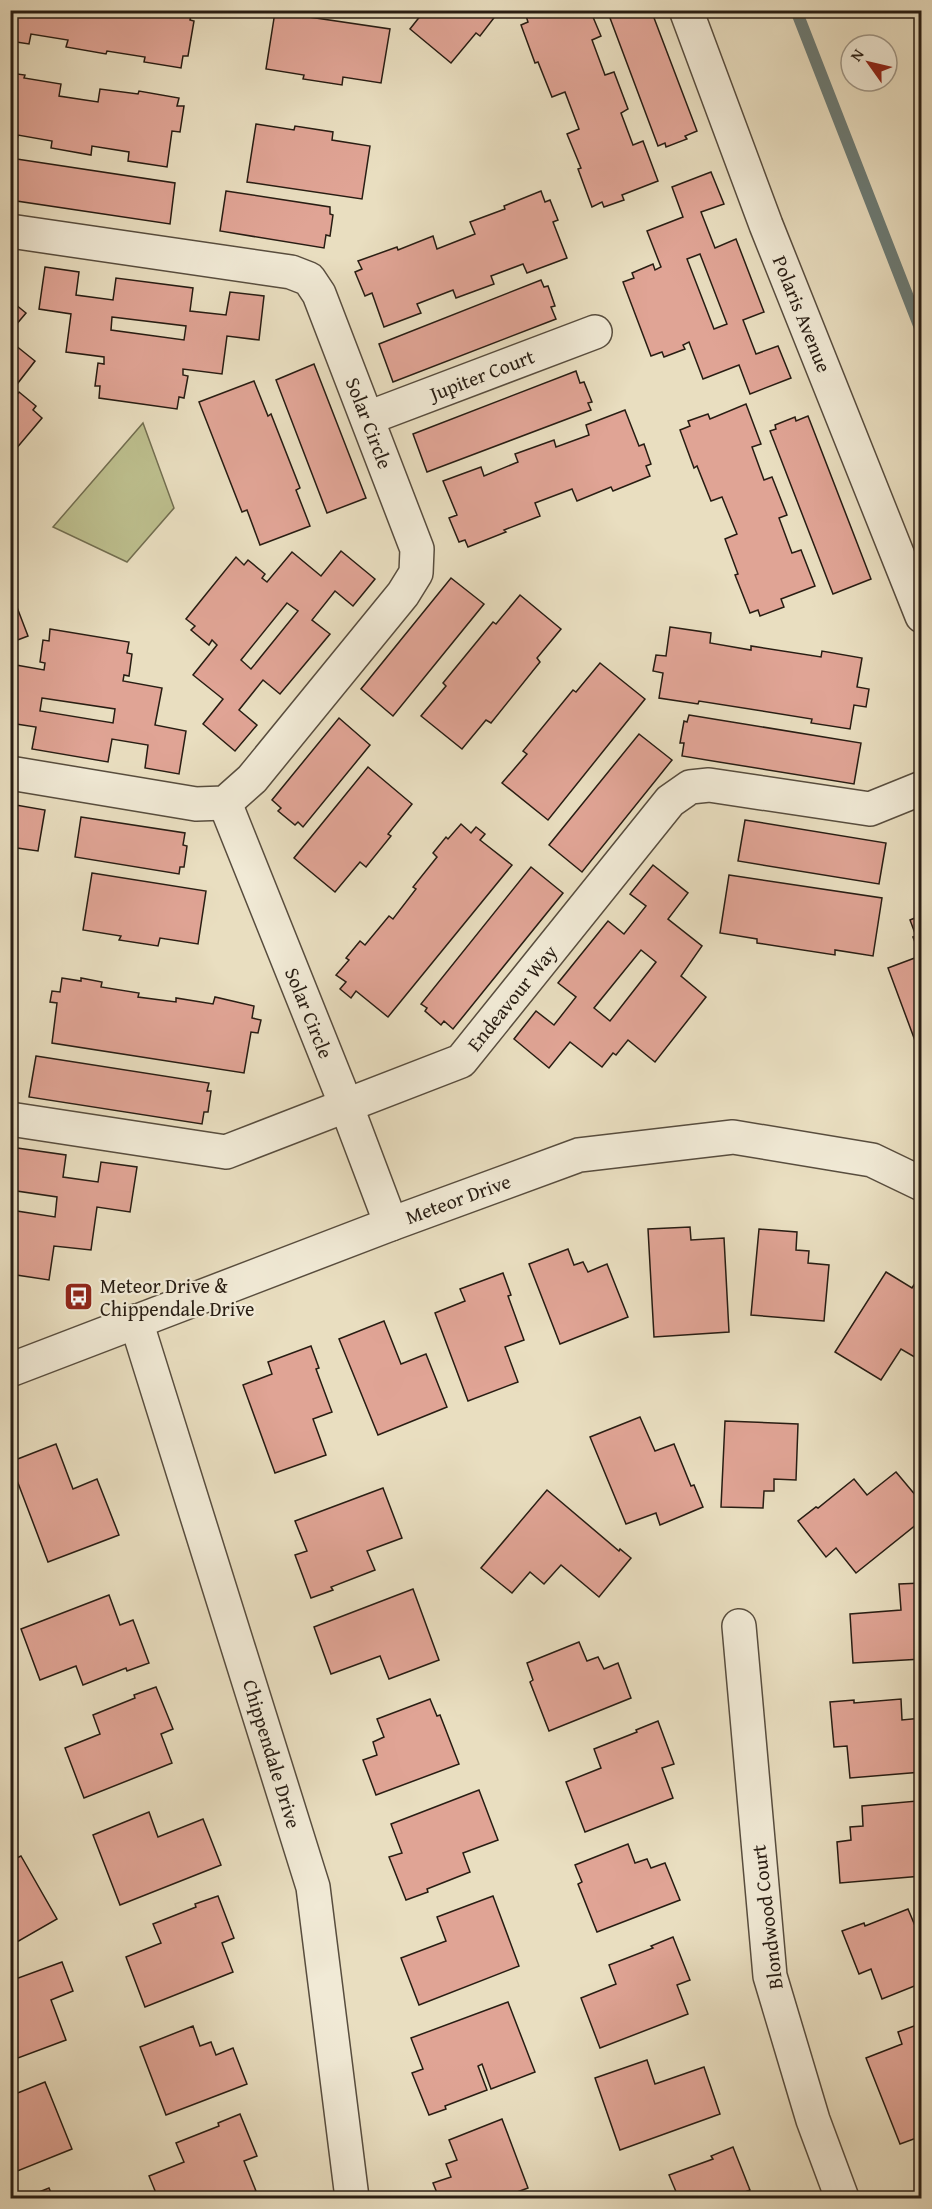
<svg xmlns="http://www.w3.org/2000/svg" width="932" height="2209" font-family="'Gentium Book Plus',serif">
  <style>
    .green { fill: #bdbf8e; stroke: #726e50; stroke-width: 1.5 }
    .lines { fill: none; stroke-linecap: round; stroke-linejoin: round }
    .stream { stroke: #6c7c77; stroke-width: 12 }
    .building { fill: #e0a495; stroke: #281d13; stroke-width: 1.5; fill-rule: evenodd }
    .minor-casing { stroke: #584d3e; stroke-width: 36 }
    .tertiary-casing { stroke: #584d3e; stroke-width: 36 }
    .minor { stroke: #f1ead6; stroke-width: 33 }
    .tertiary { stroke: #f1ead6; stroke-width: 33 }
    .labels { text-anchor: middle; stroke-width: 4.5; stroke-linejoin: round; paint-order: stroke }
    .street-label { font-size: 20px; fill: #281d13; stroke: #f1ead6 }
    .poi-label { font-size: 20px; fill: #281d13; stroke: #f1ead6; text-anchor: start }
  </style>
  <rect width="100%" height="100%" fill="#e9dec0"/>
  <filter id="stains"><feTurbulence type="fractalNoise" baseFrequency=".00333" numOctaves="4"/><feColorMatrix values="0 0 0 0 .2 0 0 0 0 .09 0 0 0 0 .02 0 0 0 .5 -.17"/></filter>
  <radialGradient id="worn" r=".72"><stop offset=".6" stop-color="#630" stop-opacity="0"/><stop offset="1" stop-color="#630" stop-opacity=".3"/></radialGradient>
  <!-- green -->
  <path class="green" d="M143 423 174 508 127 562 53 527Z"/>
  <g class="lines">
    <!-- stream -->
    <path class="stream" d="M796 10 922 333"/>
  </g>
  <!-- building -->
  <g class="building">
    <path d="M10 10H192L190 20 194 21 188 56H183L181 68 144 62 145 57 107 51 106 54 66 47 68 40 31 34 29 44 10 41Z"/>
    <path d="M425 10H500L480 36 476 33 451 63 410 29Z"/>
    <path d="M540 10H552L553 13 560 10H590L601 36 592 40 605 75 614 72 628 109 621 113 633 145 643 141 658 181 622 195 624 200 604 207 602 202 592 207 578 169 581 168 567 134 579 129 565 92 552 97 538 62 535 63 521 25 528 22 526 16Z"/>
    <path d="M607 10H651L697 131 685 136 687 139 666 147 665 143 658 146Z"/>
    <path d="M913 10H922V33Z"/>
    <path d="M275 12 390 29 381 83 343 77 342 85 303 79 304 75 266 69Z"/>
    <path d="M10 73 25 75 24 78 61 84 59 96 98 102 100 89 138 94 139 91 179 98 177 106H184L180 132 172 131 167 167 128 161 129 152 92 146 91 155 51 148 52 141 18 135 16 145H10Z"/>
    <path d="M256 124 294 130 295 126 333 132 332 140 370 146 362 199 247 182Z"/>
    <path d="M10 158 175 183 170 224 10 200Z"/>
    <path d="M711 172 724 204 701 212 715 248 736 239 764 312 743 320 756 354 778 346 791 378 750 394 739 365 703 379 689 342 683 345 685 349 664 357 662 352 651 356 623 282 634 278 632 273 653 264 655 270 661 267 647 231 683 217 672 187ZM700 254 727 324 714 329 687 259Z"/>
    <path d="M226 191 330 207V214L333 215 330 236 326 235 324 248 220 231Z"/>
    <path d="M541 191 545 202 550 200 558 220 553 222 567 258 527 273 523 264 491 276 494 284 456 298 453 290 417 304 421 313 384 327 372 293 365 296 355 272 362 269 358 261 397 247 398 250 433 236 437 249 475 234 470 222 505 209 504 206Z"/>
    <path d="M45 267 79 272 76 295 113 300 116 278 193 288 190 311 226 315 230 292 264 296 259 340 227 336 222 374 183 369V375L188 376 184 398 179 397 177 409 99 398 100 386H95L98 363 104 364V357L66 352 71 314 39 309ZM112 317 186 326 184 340 111 330Z"/>
    <path d="M541 280 544 287 548 286 555 306 551 307 556 319 393 382 379 344Z"/>
    <path d="M10 300 26 313 10 332Z"/>
    <path d="M10 341 35 361 11 392 16 396 19 392 36 406 33 410 42 418 10 456Z"/>
    <path d="M314 364 366 498 327 513 276 380Z"/>
    <path d="M576 371 580 383 584 382 592 402 588 403 591 410 427 472 413 434Z"/>
    <path d="M254 381 268 416 271 414 300 488 296 490 310 526 260 545 247 510 242 512 199 402Z"/>
    <path d="M746 404 761 444 752 447 764 480 772 477 787 515 779 518 792 553 801 550 815 586 781 599 784 607 760 616 758 610 750 613 735 575 738 574 725 539 737 534 722 497 711 501 697 466 694 468 680 430 690 426 688 421 708 414 710 419Z"/>
    <path d="M625 410 639 446 644 444 651 464 646 466 650 476 613 491 611 487 577 501 572 489 535 503 540 516 504 530 506 532 468 547 465 540 459 542 449 518 457 515 443 481 481 467 484 476 518 462 515 454 554 440 556 447 589 435 586 425Z"/>
    <path d="M808 416 871 579 833 594 770 431 776 429 775 425 795 417 796 421Z"/>
    <path d="M341 551 375 579 353 606 335 591 312 620 330 634 280 694 263 680 239 710 257 725 235 751 203 724 223 699 193 675 217 645 212 640 209 645 191 630 195 626 186 619 236 557 244 565 248 560 265 574 262 578 267 582 292 552 321 576ZM287 603 298 611 251 669 241 660Z"/>
    <path d="M451 578 484 604 393 716 361 689Z"/>
    <path d="M10 589 28 636 10 643Z"/>
    <path d="M520 595 561 629 537 658 540 662 491 723 486 720 462 749 421 716 446 686 443 683 493 622 496 624Z"/>
    <path d="M670 627 711 633 710 643 751 650V646L821 657 822 651 862 658 857 687 869 689 866 707 854 705 850 729 811 723 812 719 699 701 698 704 659 698 663 673 653 671 656 655 666 656Z"/>
    <path d="M50 629 129 642 127 653 132 654 129 676 124 675 123 681 162 688 155 725 186 731 179 774 145 768 148 745 112 739 108 762 32 749 36 727 10 723V664L44 670 45 663 40 662 43 640 49 641ZM42 698 115 709 113 723 40 711Z"/>
    <path d="M600 663 645 699 548 820 502 783 527 754 523 751 573 690 576 692Z"/>
    <path d="M689 715 861 743 854 784 682 756 684 743H680L684 721 687 722Z"/>
    <path d="M339 718 370 745 303 827 298 822 295 825 278 811 281 808 272 800Z"/>
    <path d="M639 734 672 760 582 872 549 845Z"/>
    <path d="M368 767 412 804 388 834 391 836 366 867 360 862 335 892 294 858Z"/>
    <path d="M10 804 45 810 38 851 10 847Z"/>
    <path d="M81 817 185 833 183 845 187 846 184 867H180L179 874 75 857Z"/>
    <path d="M745 820 886 843 879 884 738 861Z"/>
    <path d="M461 824 471 833 476 827 485 834 480 840 512 865 388 1017 356 991 351 998 340 989 346 982 336 975 349 960 346 958 360 941 365 945 389 916 393 919 416 889 413 887 437 857 433 853 446 837 448 839Z"/>
    <path d="M653 865 688 893 668 919 702 946 681 976 706 997 655 1062 628 1040 616 1055 613 1053 602 1067 570 1042 549 1068 514 1039 536 1011 554 1025 576 997 558 983 608 921 624 934 646 906 630 894ZM641 950 656 962 610 1021 594 1008Z"/>
    <path d="M531 867 563 893 453 1029 444 1021 441 1025 425 1011 427 1008 421 1004Z"/>
    <path d="M10 869 17 870 10 914Z"/>
    <path d="M92 873 206 891 198 944 160 938 158 946 119 940 121 936 83 930Z"/>
    <path d="M729 875 882 898 873 956 835 950V955L757 943V939L720 933Z"/>
    <path d="M922 915V1044L917 1046 888 968 920 956 913 937 916 936 910 920Z"/>
    <path d="M62 978 81 981V978L102 982 101 987 139 993 138 997 176 1002V998L213 1004 215 997 254 1006 252 1018 261 1020 258 1033 251 1032 244 1073 52 1043 57 1003 50 1002 52 991 60 992Z"/>
    <path d="M36 1056 209 1083 207 1091H211L208 1112H204L202 1124 29 1097Z"/>
    <path d="M10 1147 66 1155 63 1177 98 1182 101 1162 137 1167 130 1212 97 1207 91 1250 54 1246 49 1280 10 1274V1210L55 1217 57 1197 10 1190Z"/>
    <path d="M690 1227 691 1240 724 1238 729 1332 654 1337 648 1229Z"/>
    <path d="M759 1229 797 1232 796 1250 809 1251 808 1263 829 1265 824 1321 751 1315Z"/>
    <path d="M568 1249 574 1265 583 1262 588 1272 607 1264 628 1317 560 1344 529 1264Z"/>
    <path d="M886 1272 912 1288 919 1277 922 1279V1354L918 1359 901 1349 881 1380 835 1352Z"/>
    <path d="M503 1273 511 1295 508 1296 524 1340 505 1347 518 1382 468 1401 435 1313 465 1301 460 1289Z"/>
    <path d="M384 1321 401 1364 426 1354 447 1407 378 1435 339 1339Z"/>
    <path d="M311 1346 319 1368 316 1369 332 1412 313 1419 326 1455 275 1473 243 1385 272 1374 268 1362Z"/>
    <path d="M640 1417 655 1451 674 1444 691 1486 694 1485 703 1507 660 1525 656 1513 626 1524 590 1437Z"/>
    <path d="M725 1421 798 1424 796 1480 774 1479V1491H764L763 1508 721 1507Z"/>
    <path d="M56 1444 73 1489 97 1479 119 1535 48 1562 10 1462Z"/>
    <path d="M896 1472 922 1503V1520L856 1573 836 1548 826 1557 798 1521 816 1507 818 1508 854 1479 867 1495Z"/>
    <path d="M383 1488 402 1538 367 1551 375 1570 331 1587 333 1590 311 1598 295 1555 307 1551 295 1521Z"/>
    <path d="M547 1490 619 1551 620 1549 631 1558 599 1597 561 1565 544 1584 530 1572 512 1593 481 1568Z"/>
    <path d="M922 1583V1659L853 1663 850 1614 901 1610 899 1584Z"/>
    <path d="M413 1589 439 1660 389 1679 380 1656 331 1674 314 1627Z"/>
    <path d="M109 1595 120 1625 133 1620 149 1663 127 1671 126 1668 83 1685 76 1666 40 1680 21 1629Z"/>
    <path d="M579 1642 587 1661 598 1657 604 1669 618 1663 631 1698 549 1731 530 1682 533 1680 527 1663Z"/>
    <path d="M156 1687 173 1729 161 1734 172 1763 84 1798 65 1748 100 1734 93 1715 135 1698 134 1695Z"/>
    <path d="M430 1699 437 1716 440 1715 459 1764 376 1795 363 1760 377 1755 373 1742 384 1737 377 1719Z"/>
    <path d="M901 1699 902 1720 922 1718V1772L850 1778 847 1746 834 1747 830 1702 854 1700V1703Z"/>
    <path d="M658 1721 674 1764 662 1768 673 1798 585 1832 566 1782 601 1768 594 1749 637 1732 636 1730Z"/>
    <path d="M479 1790 498 1840 463 1853 470 1872 427 1889 428 1892 406 1900 389 1857 402 1853 391 1824Z"/>
    <path d="M917 1801 919 1822H922V1876L840 1883 837 1842 851 1840 850 1827 863 1826 862 1806Z"/>
    <path d="M149 1812 158 1837 203 1819 221 1865 120 1905 93 1835Z"/>
    <path d="M628 1844 635 1863 647 1859 651 1868 665 1863 680 1900 597 1932 578 1884 582 1882 575 1865Z"/>
    <path d="M21 1856 57 1919 10 1946V1861Z"/>
    <path d="M218 1896 234 1938 222 1943 233 1972 145 2007 126 1957 161 1943 153 1924 196 1907 195 1904Z"/>
    <path d="M493 1896 519 1966 419 2005 401 1958 446 1941 437 1917Z"/>
    <path d="M908 1909 916 1928 922 1926V1983L882 1999 871 1969 859 1974 842 1931 864 1923 865 1926Z"/>
    <path d="M673 1937 690 1980 677 1985 688 2014 600 2048 581 1998 616 1984 609 1965 653 1948 651 1946Z"/>
    <path d="M62 1962 73 1991 51 2000 66 2040 10 2061V1981Z"/>
    <path d="M508 2002 535 2072 491 2089 482 2064 478 2066 487 2090 445 2106 446 2109 429 2115 412 2073 423 2069 411 2038Z"/>
    <path d="M922 2023V2136L900 2144 866 2058 902 2044 898 2032Z"/>
    <path d="M193 2026 200 2046 211 2042 216 2055 233 2048 247 2084 166 2115 140 2047Z"/>
    <path d="M647 2060 655 2084 704 2067 720 2114 620 2150 595 2078Z"/>
    <path d="M45 2082 72 2149 10 2174V2096Z"/>
    <path d="M240 2114 257 2156 244 2161 256 2191 236 2198H158L149 2176 184 2162 176 2143 219 2126 218 2123Z"/>
    <path d="M502 2119 528 2188 501 2198H439L433 2183 451 2177 446 2164 457 2160 449 2140Z"/>
    <path d="M733 2147 750 2190 737 2195 739 2198H667L677 2194 669 2175 713 2159 711 2156Z"/>
    <path d="M49 2188 53 2198H24Z"/>
  </g>
  <g class="lines">
    <defs>
      <g id="minor">
        <path d="M686 10 766 225 922 616"/>
        <path d="M10 231 291 272 309 279 319 294 417 549 416 573 403 594 252 779 225 803 196 804 10 773"/>
        <path d="M368 418 595 332"/>
        <path d="M225 803 346 1105 391 1224"/>
        <path d="M10 1119 226 1152 461 1061 670 801 690 787 709 785 870 809 922 788"/>
        <path d="M136 1321 313 1887 352 2198"/>
        <path d="M739 1626 770 1976 813 2120 842 2198"/>
      </g>
      <path id="tertiary" d="M10 1370 391 1224 579 1155 733 1137 872 1160 922 1184"/>
    </defs>
    <!-- minor casing -->
    <use href="#minor" class="minor-casing"/>
    <!-- tertiary casing -->
    <use href="#tertiary" class="tertiary-casing"/>
    <!-- minor -->
    <use href="#minor" class="minor"/>
    <!-- tertiary -->
    <use href="#tertiary" class="tertiary"/>
  </g>
  <!-- icons -->
  <defs>
    <symbol id="bus-square" viewBox="-11 -11 22 22"><rect x="-9" y="-9" width="18" height="18" rx="4" fill="#8f2418" stroke="#f1ead6"/><path d="M-5-6H5V4H4V6H2V4H-2V6H-4V4H-5ZM-3.5-4V0h7V-4ZM-3.5 1.2v1.5H-2V1.2ZM2 1.2v1.5H3.5V1.2Z" fill="#fff"/></symbol>
  </defs>
  <g fill-rule="evenodd">
    <use href="#bus-square" x="62" y="1280" width="33" height="33"/>
  </g>
  <g class="labels">
    <!-- street labels -->
    <g class="street-label">
      <text transform="translate(802 314) rotate(68)" y="7">Polaris Avenue</text>
      <text transform="translate(482 375) rotate(-21)" y="7">Jupiter Court</text>
      <text transform="translate(369 423) rotate(69)" y="7">Solar Circle</text>
      <text transform="translate(512 998) rotate(-51)" y="7">Endeavour Way</text>
      <text transform="translate(309 1013) rotate(68)" y="7">Solar Circle</text>
      <text transform="translate(458 1199) rotate(-20)" y="7">Meteor Drive</text>
      <text transform="translate(272 1754) rotate(73)" y="7">Chippendale Drive</text>
      <text transform="translate(767 1917) rotate(-97)" y="7">Blondwood Court</text>
    </g>
    <!-- poi labels -->
    <g class="poi-label">
      <text x="100" y="1293">Meteor Drive &amp;<tspan x="100" dy="23">Chippendale Drive</tspan></text>
    </g>
  </g>
  <!-- margin -->
  <rect width="932" height="2209" fill="none" stroke="#e9dec0" stroke-width="36"/>
  <rect x="12" y="12" width="908" height="2185" fill="none" stroke="#281d13" stroke-width="3"/>
  <rect x="18" y="18" width="896" height="2173" fill="none" stroke="#281d13" stroke-width="1.5"/>
  <!-- north arrow -->
  <g transform="translate(869 63) rotate(304)"><circle r="28" fill="#f1ead6" stroke="#a19888" stroke-width="1.5"/>
  <path d="M0-4.5L10 22L0 15L-10 22Z" fill="#8f2418"/>
  <text y="-9" font-size="16" font-weight="bold" text-anchor="middle" fill="#281d13">N</text>
  </g>
  <rect width="100%" height="100%" filter="url(#stains)"/>
  <rect width="100%" height="100%" fill="url(#worn)"/>
</svg>
